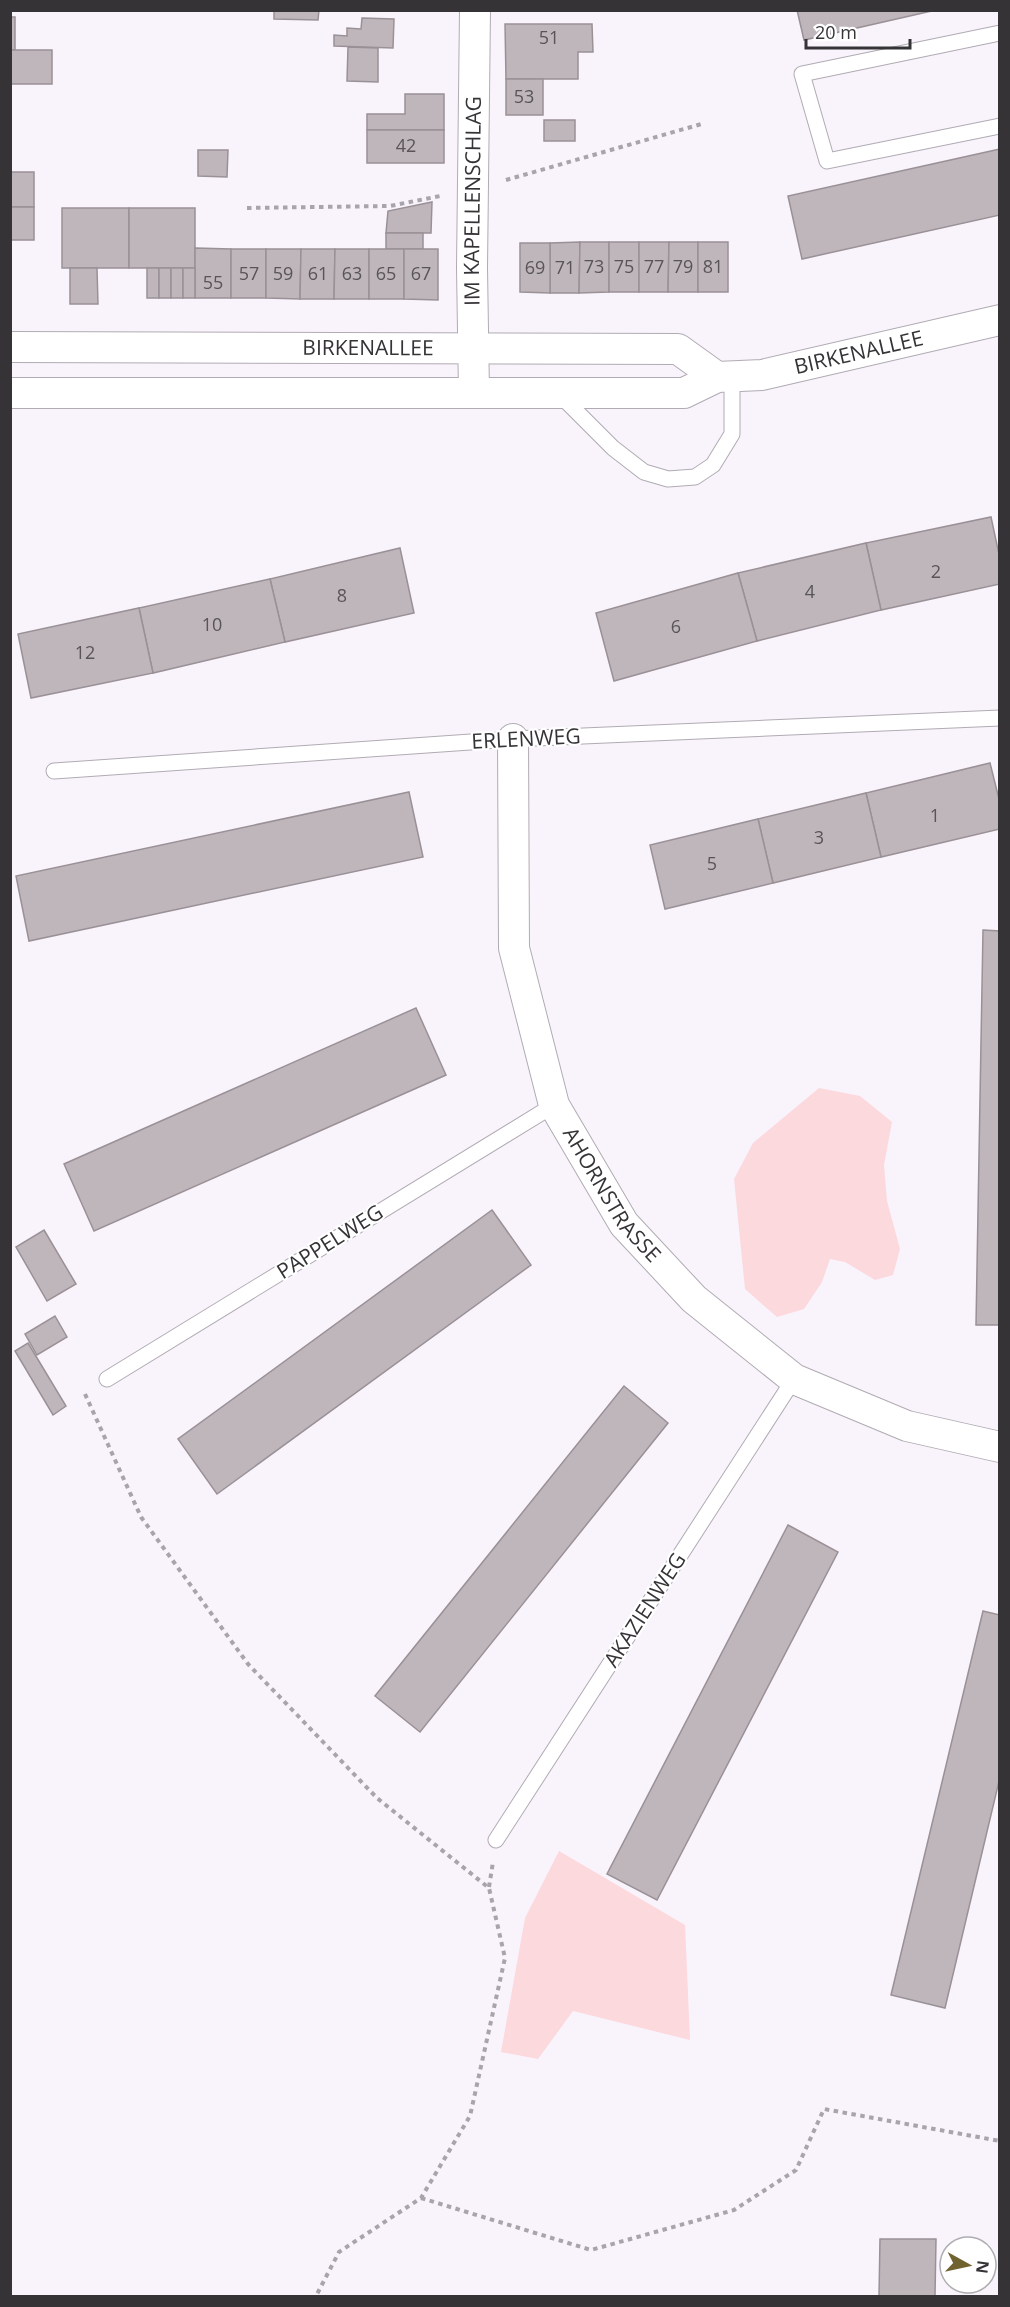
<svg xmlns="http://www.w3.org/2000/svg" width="1010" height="2307" font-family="'Open Sans',sans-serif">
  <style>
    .green { fill: #fcd9dc }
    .building { fill: #bfb6bb; stroke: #9a9196; stroke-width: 1.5 }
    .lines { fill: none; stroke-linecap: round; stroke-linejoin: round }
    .service-casing { stroke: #b1abb3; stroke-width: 17 }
    .minor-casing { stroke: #b1abb3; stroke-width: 32 }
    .path { stroke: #a9a4ab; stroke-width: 4; stroke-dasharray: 4.5 4.5; stroke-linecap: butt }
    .service { stroke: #fff; stroke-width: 15 }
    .minor { stroke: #fff; stroke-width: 30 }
    .labels { text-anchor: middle; stroke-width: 4.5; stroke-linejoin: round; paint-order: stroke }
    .number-label { font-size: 18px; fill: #585457 }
    .street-label { font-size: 21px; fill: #353336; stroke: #fff }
  </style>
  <rect width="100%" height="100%" fill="#f9f3fc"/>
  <!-- green -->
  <g class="green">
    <path d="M819 1088 860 1096 892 1122 884 1165 887 1201 900 1249 893 1275 875 1280 845 1262 830 1259 822 1282 804 1309 777 1317 745 1289 734 1179 753 1143Z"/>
    <path d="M559 1851 685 1925 690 2040 573 2011 538 2059 501 2052 525 1918Z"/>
  </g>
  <!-- building -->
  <g class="building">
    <path d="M274 10H319L318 20 274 19Z"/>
    <path d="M797 10H936L804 40Z"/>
    <rect x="10" y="17" width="5" height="33"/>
    <path d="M362 18 394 19 393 48 334 46V35L347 36V28L361 29Z"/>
    <path d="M505 24H592L593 52H578V79H506Z"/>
    <path d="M348 47 378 48V82L347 81Z"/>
    <rect x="10" y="50" width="42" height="34"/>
    <rect x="506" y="79" width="37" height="36"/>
    <path d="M405 94H444V130H367V114H405Z"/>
    <rect x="544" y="120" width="31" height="21"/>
    <rect x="367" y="130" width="77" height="33"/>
    <path d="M1000 149V215L802 259 788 196Z"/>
    <path d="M198 150H228L227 177 198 176Z"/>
    <rect x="10" y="172" width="24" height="35"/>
    <path d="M432 202 431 233H386L388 211Z"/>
    <rect x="10" y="207" width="24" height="33"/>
    <rect x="62" y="208" width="67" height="60"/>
    <rect x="129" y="208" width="66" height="60"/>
    <rect x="386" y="233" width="37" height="16"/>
    <path d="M580 242 579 293H550V243Z"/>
    <path d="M580 242H609V292L579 293Z"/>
    <rect x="609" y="242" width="30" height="50"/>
    <path d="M639 242H669L668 292H639Z"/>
    <path d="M669 242H698V292H668Z"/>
    <rect x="698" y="242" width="30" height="50"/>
    <path d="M520 243H550V293L520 292Z"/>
    <path d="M195 248 231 249V298H195Z"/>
    <rect x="231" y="249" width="35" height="49"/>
    <path d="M266 249H301L300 299 266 298Z"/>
    <path d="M301 249H335L334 299H300Z"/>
    <path d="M335 249H369V299H334Z"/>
    <rect x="369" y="249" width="35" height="50"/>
    <path d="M404 249H438V300L404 299Z"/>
    <path d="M70 268H97L98 304H70Z"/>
    <rect x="147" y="268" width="12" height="30"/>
    <rect x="159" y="268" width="12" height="30"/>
    <rect x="171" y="268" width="12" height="30"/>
    <rect x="183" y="268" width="12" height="30"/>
    <path d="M991 517 1000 559V584L881 610 866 543Z"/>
    <path d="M866 543 881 610 757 641 738 573Z"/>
    <path d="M400 548 414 613 285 642 270 579Z"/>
    <path d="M738 573 757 641 614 681 596 613Z"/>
    <path d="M270 579 285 642 153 673 139 608Z"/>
    <path d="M139 608 153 673 31 698 18 634Z"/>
    <path d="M990 763 1000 803V829L881 857 866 793Z"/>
    <path d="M409 792 423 857 29 941 16 876Z"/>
    <path d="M866 793 881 857 773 883 758 819Z"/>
    <path d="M758 819 773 883 665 909 650 845Z"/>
    <path d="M983 930 1000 931V1325H976Z"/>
    <path d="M416 1008 446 1075 94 1231 64 1164Z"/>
    <path d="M492 1210 531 1265 217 1494 178 1439Z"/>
    <path d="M44 1230 76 1284 47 1301 16 1247Z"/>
    <path d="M55 1316 67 1337 37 1355 25 1334Z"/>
    <path d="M28 1343 66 1406 53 1415 15 1351Z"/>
    <path d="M624 1386 668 1423 420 1732 375 1696Z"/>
    <path d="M788 1525 838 1552 657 1900 607 1874Z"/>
    <path d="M983 1611 1000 1615V1777L945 2008 891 1995Z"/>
    <path d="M880 2239H936L935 2296H879Z"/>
  </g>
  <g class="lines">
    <defs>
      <g id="service">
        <path d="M1000 33 802 74 827 161 1000 126"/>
        <path d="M559 394 613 448 644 472 668 479 695 477 713 465 732 434V377"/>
        <path d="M54 771 513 739 1000 718"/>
        <path d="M107 1379 554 1105"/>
        <path d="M496 1840 794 1379"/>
      </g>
      <g id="minor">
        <path id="s1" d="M10 347 678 349 717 377"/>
        <path id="s2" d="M10 393H684L717 377 762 375 1000 320"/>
        <path id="s3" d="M474 393 472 268 475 10"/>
        <path id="s4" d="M513 739 514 948 554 1105 624 1224 694 1299 794 1379 907 1426 1000 1447"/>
      </g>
    </defs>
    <!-- service casing -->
    <use href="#service" class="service-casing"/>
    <!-- minor casing -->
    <use href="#minor" class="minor-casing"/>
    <!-- path -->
    <g class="path">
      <path d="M506 180 705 123"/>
      <path d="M247 208 390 206 440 196"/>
      <path d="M85 1394 141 1517 248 1664 377 1798 489 1888 505 1958 470 2116 421 2198 339 2252 316 2296"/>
      <path d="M489 1887 493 1862"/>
      <path d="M421 2198 591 2250 734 2210 796 2170 824 2109 1000 2141"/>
    </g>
    <!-- service -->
    <use href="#service" class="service"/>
    <!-- minor -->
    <use href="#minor" class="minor"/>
  </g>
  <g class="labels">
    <!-- number labels -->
    <g class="number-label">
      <text x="549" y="44">51</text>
      <text x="524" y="103">53</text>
      <text x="406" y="152">42</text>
      <text x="594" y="273">73</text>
      <text x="624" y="273">75</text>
      <text x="654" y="273">77</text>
      <text x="683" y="273">79</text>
      <text x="713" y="273">81</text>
      <text x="535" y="274">69</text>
      <text x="565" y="274">71</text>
      <text x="249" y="280">57</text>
      <text x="283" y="280">59</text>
      <text x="318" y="280">61</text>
      <text x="352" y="280">63</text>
      <text x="386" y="280">65</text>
      <text x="421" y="280">67</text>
      <text x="213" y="289">55</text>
      <text x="936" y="578">2</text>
      <text x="810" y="598">4</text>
      <text x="342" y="602">8</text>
      <text x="212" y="631">10</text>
      <text x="676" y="633">6</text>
      <text x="85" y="659">12</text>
      <text x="935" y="822">1</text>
      <text x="819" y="844">3</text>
      <text x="712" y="870">5</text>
    </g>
    <!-- street labels -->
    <g class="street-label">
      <text dy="7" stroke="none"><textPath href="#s3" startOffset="192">IM KAPELLENSCHLAG</textPath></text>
      <text dy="7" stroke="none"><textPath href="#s1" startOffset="358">BIRKENALLEE</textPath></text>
      <text dy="7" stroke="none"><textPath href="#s2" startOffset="855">BIRKENALLEE</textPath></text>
      <text transform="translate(526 739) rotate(-3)" y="7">ERLENWEG</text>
      <text dy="7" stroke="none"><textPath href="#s4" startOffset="478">AHORNSTRASSE</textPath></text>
      <text transform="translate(330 1242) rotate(-32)" y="7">PAPPELWEG</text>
      <text transform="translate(645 1610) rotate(-57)" y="7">AKAZIENWEG</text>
    </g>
  </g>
  <!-- border -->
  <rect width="1010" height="2307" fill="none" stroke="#353336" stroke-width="24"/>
  <!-- north arrow -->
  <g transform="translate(968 2265) rotate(98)"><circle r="28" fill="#ffffff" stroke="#aeadaf" stroke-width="1.5"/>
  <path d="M0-4.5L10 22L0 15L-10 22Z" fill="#716330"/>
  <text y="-9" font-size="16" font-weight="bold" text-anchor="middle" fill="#353336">N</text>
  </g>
  <!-- scale -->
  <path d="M806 39v9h104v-9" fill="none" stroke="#353336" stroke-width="3"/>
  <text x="815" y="39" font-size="18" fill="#353336" stroke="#ffffff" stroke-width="4.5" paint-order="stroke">20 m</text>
</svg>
